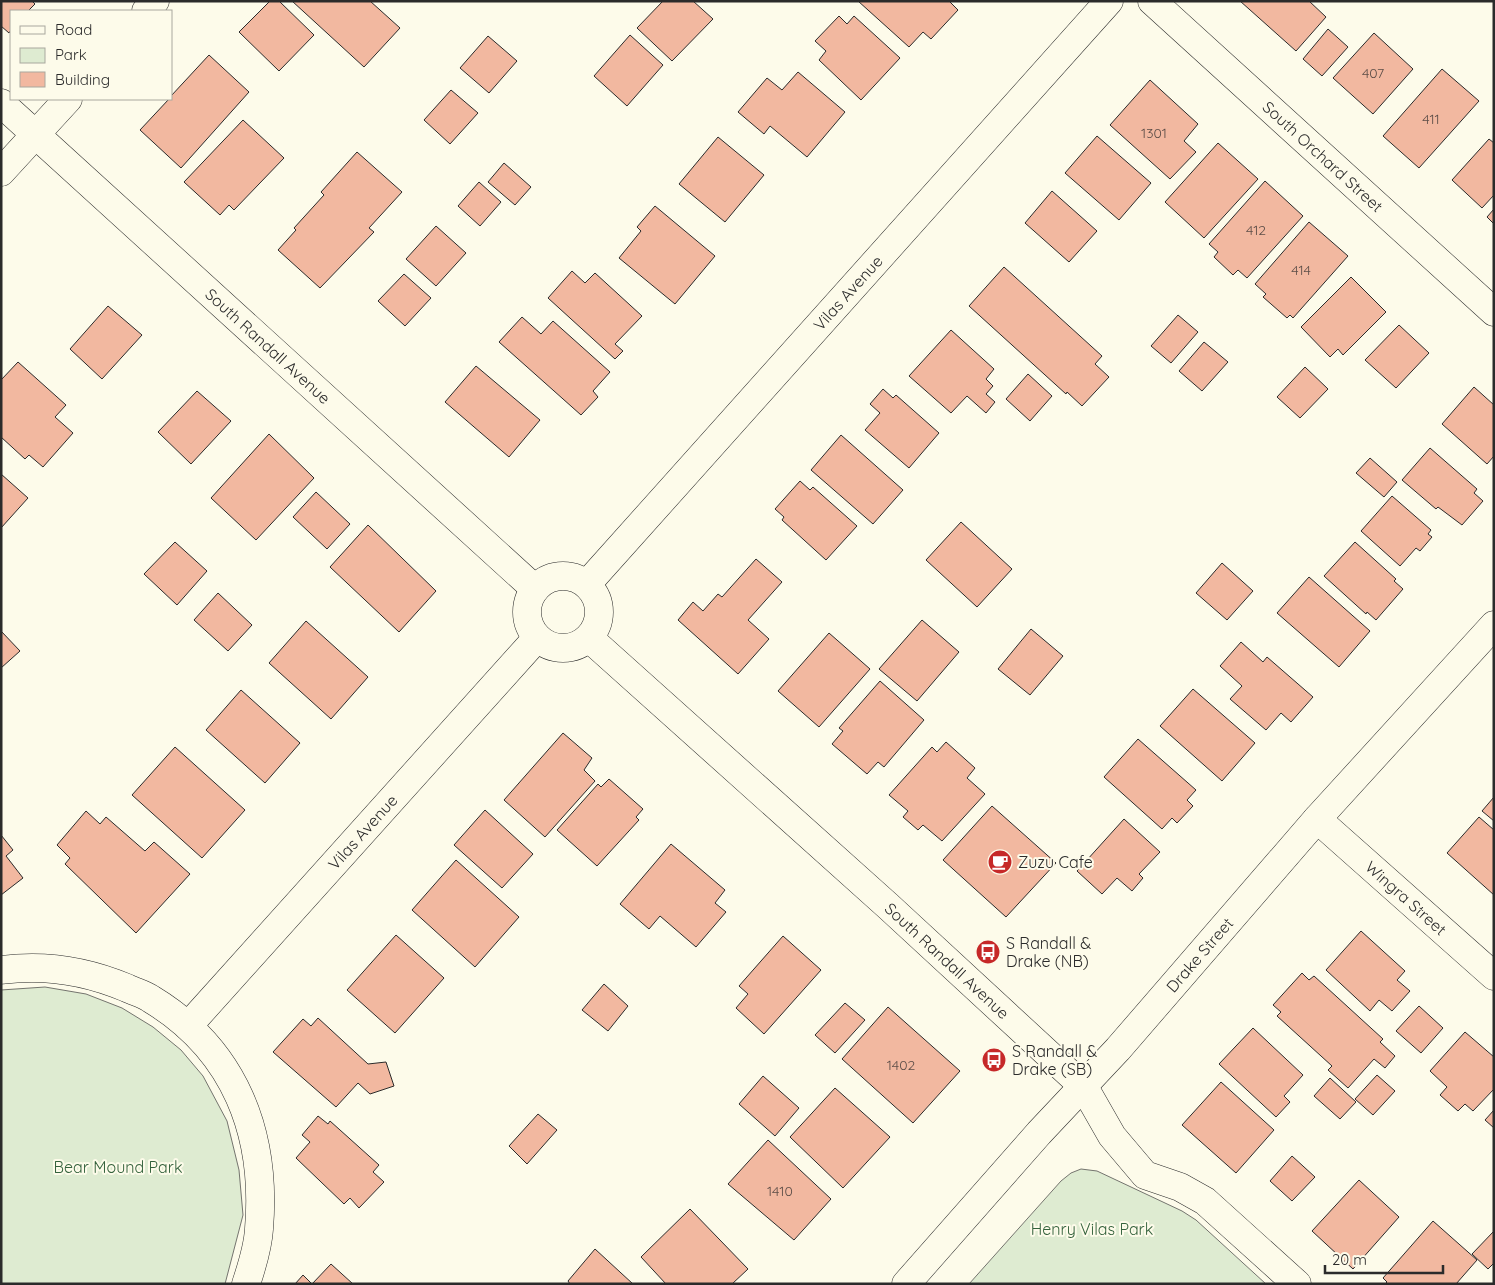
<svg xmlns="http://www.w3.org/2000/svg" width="1495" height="1285" font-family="Quicksand,sans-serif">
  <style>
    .green { fill: #deebd1; stroke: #74746e }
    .building { fill: #f2b8a0; stroke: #2b2b2b }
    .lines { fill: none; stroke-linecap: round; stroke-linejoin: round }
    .street-casing { stroke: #2b2b2b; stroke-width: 29 }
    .street { stroke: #fdfbea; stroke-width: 28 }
    .labels { text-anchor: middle; stroke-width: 4; stroke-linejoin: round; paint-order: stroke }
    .number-label { font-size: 14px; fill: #5d4e48 }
    .street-label { font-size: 16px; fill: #2b2b2b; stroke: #fdfbea }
    .poi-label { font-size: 16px; fill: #2b2b2b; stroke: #fdfbea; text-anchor: start }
    .park-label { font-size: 16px; fill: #34623c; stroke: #fdfbea }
  </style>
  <rect width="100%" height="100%" fill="#fdfbea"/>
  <!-- green -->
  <g class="green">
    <path d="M45 987 86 994 122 1008 153 1027 181 1050 203 1076 227 1121 239 1170 243 1215 225 1284H1V990Z"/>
    <path d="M1081 1169 1097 1171 1182 1211 1196 1220 1266 1284H969L1061 1181 1071 1173Z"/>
  </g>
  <!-- building -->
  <g class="building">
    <path d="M1 1H32L35 4 28 11H11V30L9 33 1 26Z"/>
    <path d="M270 1H279L314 35 279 71 239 32Z"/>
    <path d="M292 1H370L400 28 364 67Z"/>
    <path d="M663 1H693L713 19 672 61 637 28Z"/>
    <path d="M858 1H949L958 10 931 39 923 32 909 47Z"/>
    <path d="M1240 1H1309L1326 17 1296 51Z"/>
    <path d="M839 16 847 24 854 16 900 58 861 100 819 60 826 51 815 41Z"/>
    <path d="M1328 29 1348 47 1322 76 1303 59Z"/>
    <path d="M1374 33 1413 69 1373 114 1333 78Z"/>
    <path d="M630 35 663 65 627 106 594 76Z"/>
    <path d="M488 36 517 61 489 93 460 68Z"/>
    <path d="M209 55 249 92 181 168 140 130 169 99H171V96Z"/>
    <path d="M1442 69 1479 101 1419 168 1383 136Z"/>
    <path d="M798 72 845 112 807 157 770 126 764 134 738 112 767 78 782 90Z"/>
    <path d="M1150 80 1198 124 1184 141 1196 152 1170 179 1110 125Z"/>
    <path d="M451 90 478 113 450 144 424 120Z"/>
    <path d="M243 120 284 158 234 210 229 205 220 215 184 182Z"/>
    <path d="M1097 136 1151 183 1119 220 1065 173Z"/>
    <path d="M718 137 764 175 725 222 679 184Z"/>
    <path d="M1489 139 1494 143V195L1482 208 1452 180Z"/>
    <path d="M1218 143 1258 179 1204 238 1165 202Z"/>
    <path d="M357 152 402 192 369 228 374 232 320 288 278 250 296 230 294 228 324 195 321 192Z"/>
    <path d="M504 163 531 187 515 205 488 182Z"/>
    <path d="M1265 181 1303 216 1247 278 1238 270 1233 275 1214 257 1218 252 1209 244Z"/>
    <path d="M479 182 501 202 480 226 458 206Z"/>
    <path d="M1052 191 1097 231 1069 262 1025 223Z"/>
    <path d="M655 206 715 256 675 304 619 258 641 231 637 227Z"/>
    <path d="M1494 209V224L1487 217Z"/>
    <path d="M1309 222 1348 256 1293 318 1290 315 1287 318 1263 297 1266 294 1255 284Z"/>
    <path d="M436 226 466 253 436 286 406 259Z"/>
    <path d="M1004 267 1102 356 1095 364 1109 377 1082 406 1067 392 1066 394 969 306Z"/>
    <path d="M572 271 585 283 595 273 642 316 615 344 623 351 615 359 548 298Z"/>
    <path d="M404 274 431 298 405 326 378 301Z"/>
    <path d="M1351 277 1386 312 1343 355 1338 349 1330 357 1301 327Z"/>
    <path d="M108 306 142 335 102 379 70 349Z"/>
    <path d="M1178 315 1198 332 1171 363 1151 346Z"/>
    <path d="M522 317 541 334 553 321 610 372 593 391 598 397 581 415 499 342Z"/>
    <path d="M1399 325 1429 353 1396 388 1365 360Z"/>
    <path d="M951 330 994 369 986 379 993 386 986 394 995 402 986 413 967 396 951 413 909 376Z"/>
    <path d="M1204 342 1228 362 1202 391 1179 371Z"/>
    <path d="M18 362 66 405 55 417 73 433 43 467 29 455 25 459 1 437V380Z"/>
    <path d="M476 366 540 420 509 457 445 402Z"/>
    <path d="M1305 367 1328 389 1300 418 1277 397Z"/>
    <path d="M1028 374 1052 396 1030 421 1006 399Z"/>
    <path d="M1474 387 1494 405V456L1487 464 1442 424Z"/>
    <path d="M883 389 893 398 896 395 939 433 909 468 865 430 880 413 870 404Z"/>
    <path d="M197 391 231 421 191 464 158 432Z"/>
    <path d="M269 434 314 478 256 540 211 498Z"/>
    <path d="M841 435 903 490 873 524 811 470Z"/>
    <path d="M1430 448 1477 489 1474 493 1483 501 1462 525 1438 507 1436 509 1402 480Z"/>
    <path d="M1370 458 1397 482 1384 497 1356 473Z"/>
    <path d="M1 474 28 498 1 528Z"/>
    <path d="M800 481 810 490 813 487 857 526 826 560 782 520 784 517 775 509Z"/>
    <path d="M316 492 350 524 327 549 293 517Z"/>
    <path d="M1392 496 1431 530 1428 534 1432 537 1420 551 1416 548 1400 566 1361 531Z"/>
    <path d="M961 522 1012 569 977 607 926 560Z"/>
    <path d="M368 525 436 591 399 632 330 567Z"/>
    <path d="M175 542 207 571 177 605 144 574Z"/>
    <path d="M1355 542 1396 579 1394 581 1403 589 1376 620 1367 612 1366 614 1324 576Z"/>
    <path d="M756 559 782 582 748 620 769 639 738 674 678 620 693 602 703 611 718 594 722 597Z"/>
    <path d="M1222 563 1253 591 1227 620 1196 593Z"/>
    <path d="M1309 577 1370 631 1339 667 1277 613Z"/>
    <path d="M218 593 252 625 228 651 194 620Z"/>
    <path d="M922 620 959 652 917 701 879 669Z"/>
    <path d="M306 621 368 677 331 719 269 663Z"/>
    <path d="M1031 629 1063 656 1030 695 998 669Z"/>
    <path d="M1 631 20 651 1 668Z"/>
    <path d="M829 633 870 669 819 727 778 691Z"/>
    <path d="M1241 642 1263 662 1267 657 1313 697 1291 722 1281 713 1266 730 1230 699 1242 686 1220 666Z"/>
    <path d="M880 681 924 720 884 767 878 762 867 774 832 744 843 731 839 728Z"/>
    <path d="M1193 689 1255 743 1222 781 1160 726Z"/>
    <path d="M241 690 300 743 265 783 206 730Z"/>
    <path d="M563 733 592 758 584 770 595 781 545 837 504 800Z"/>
    <path d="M1138 739 1196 790 1187 800 1193 806 1177 823 1172 818 1162 829 1104 777Z"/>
    <path d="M946 742 975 768 967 778 985 794 942 841 923 825 918 830 903 817 908 811 889 795 932 747 937 752Z"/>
    <path d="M175 747 245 810 202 858 132 795Z"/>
    <path d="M609 779 643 809 636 817 639 820 597 866 557 830 598 784 601 787Z"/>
    <path d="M1494 797V821L1482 811Z"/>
    <path d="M992 806 1056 863 1006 917 943 860Z"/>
    <path d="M485 810 533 854 502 888 454 845Z"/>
    <path d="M86 811 100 824 106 817 145 851 154 842 190 874 136 933 65 864 70 858 57 845Z"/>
    <path d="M1479 817 1494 830V895L1447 853Z"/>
    <path d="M1124 819 1160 852 1139 874 1143 878 1132 891 1117 878 1102 894 1077 871Z"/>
    <path d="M1 835 13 850 6 856 23 878 1 895Z"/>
    <path d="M671 844 725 890 715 903 726 912 696 947 660 916 649 929 620 904Z"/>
    <path d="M456 860 519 917 475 967 412 910Z"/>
    <path d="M1361 931 1405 971 1397 980 1410 991 1392 1011 1379 1000 1370 1011 1326 970Z"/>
    <path d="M396 935 444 978 395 1033 347 990Z"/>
    <path d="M783 936 821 970 764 1034 736 1008 748 994 739 986Z"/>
    <path d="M1302 973 1309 980 1314 976 1383 1039 1380 1042 1395 1056 1385 1068 1374 1059 1348 1088 1328 1070 1332 1066 1277 1016 1281 1012 1273 1005Z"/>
    <path d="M604 984 628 1006 608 1031 582 1010Z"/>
    <path d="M845 1003 865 1020 835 1053 815 1035Z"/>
    <path d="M1419 1006 1443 1028 1421 1053 1396 1031Z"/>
    <path d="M888 1007 960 1071 913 1123 842 1059Z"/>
    <path d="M318 1018 368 1064 386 1062 394 1086 370 1094 358 1083 336 1107 273 1052 303 1019 311 1026Z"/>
    <path d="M1253 1028 1303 1075 1284 1096 1290 1102 1276 1117 1219 1064Z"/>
    <path d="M1465 1032 1494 1057V1089L1473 1111 1465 1104 1458 1111 1440 1095 1447 1087 1430 1071Z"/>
    <path d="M1377 1075 1395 1091 1373 1115 1355 1099Z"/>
    <path d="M763 1076 799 1108 775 1136 739 1104Z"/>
    <path d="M1330 1078 1356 1102 1340 1119 1314 1096Z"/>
    <path d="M1221 1082 1274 1130 1236 1173 1182 1125Z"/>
    <path d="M835 1088 890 1137 843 1188 790 1137Z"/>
    <path d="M1494 1110V1128L1485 1120Z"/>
    <path d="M538 1114 557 1130 527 1164 509 1146Z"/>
    <path d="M318 1116 328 1124 330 1121 379 1165 373 1172 384 1182 359 1208 350 1198 344 1204 296 1158 310 1142 302 1135Z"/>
    <path d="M768 1140 831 1199 794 1240 728 1184Z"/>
    <path d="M1292 1156 1315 1177 1292 1201 1270 1181Z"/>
    <path d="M1359 1180 1399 1217 1353 1269 1312 1231Z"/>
    <path d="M690 1209 748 1269 732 1284H666L641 1257Z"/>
    <path d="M1433 1221 1477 1260 1456 1284H1385L1387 1282 1383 1278Z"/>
    <path d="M1494 1231V1263L1488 1269 1472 1254Z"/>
    <path d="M595 1249 633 1284H570L568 1281Z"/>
    <path d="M331 1264 353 1284H295L303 1275 312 1284Z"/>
  </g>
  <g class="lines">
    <defs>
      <g id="street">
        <path id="s1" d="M1152 1 1494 312"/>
        <path d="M146 11 155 1"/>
        <path id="s2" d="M1 103 535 589"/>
        <path d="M1 172 68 99"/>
        <circle cx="563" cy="612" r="36"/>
        <path id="s3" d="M587 584 1109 1"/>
        <path id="s4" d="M589 638 888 906 1084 1087 1112 1136 1145 1175 1180 1187 1205 1201 1297 1284"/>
        <path id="s5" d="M1317 819 1494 976"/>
        <path d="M1 970C45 964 87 971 127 988 135 992 144 994 151 999 235 1050 267 1133 259 1229 258 1247 252 1266 246 1284"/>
        <path id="s6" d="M188 1026 537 638"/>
        <path id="s7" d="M906 1284 1039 1133 1118 1049 1317 819 1494 625"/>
      </g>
    </defs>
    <!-- street casing -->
    <use href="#street" class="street-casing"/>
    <!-- street -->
    <use href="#street" class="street"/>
  </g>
  <!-- icons -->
  <defs>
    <symbol id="cafe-disc" viewBox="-11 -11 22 22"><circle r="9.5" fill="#c62828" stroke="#fdfbea"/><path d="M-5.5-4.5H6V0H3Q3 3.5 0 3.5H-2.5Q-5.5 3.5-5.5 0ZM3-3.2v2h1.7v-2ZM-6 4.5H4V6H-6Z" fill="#fff"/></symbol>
    <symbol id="bus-disc" viewBox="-11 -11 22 22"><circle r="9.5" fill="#c62828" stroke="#fdfbea"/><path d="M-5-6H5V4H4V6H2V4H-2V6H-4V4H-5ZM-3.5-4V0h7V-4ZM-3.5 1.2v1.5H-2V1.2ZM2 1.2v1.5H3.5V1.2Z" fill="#fff"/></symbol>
  </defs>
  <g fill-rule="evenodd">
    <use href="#cafe-disc" x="986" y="848" width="28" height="28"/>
    <use href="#bus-disc" x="974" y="938" width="28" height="28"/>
    <use href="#bus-disc" x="980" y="1046" width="28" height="28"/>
  </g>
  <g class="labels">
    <!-- number labels -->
    <g class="number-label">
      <text x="1373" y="78">407</text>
      <text x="1431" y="124">411</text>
      <text x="1154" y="138">1301</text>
      <text x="1256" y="235">412</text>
      <text x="1301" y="275">414</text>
      <text x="901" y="1070">1402</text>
      <text x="780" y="1196">1410</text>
    </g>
    <!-- street labels -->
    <g class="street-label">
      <text dy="6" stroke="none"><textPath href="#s1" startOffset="231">South Orchard Street</textPath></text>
      <text dy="6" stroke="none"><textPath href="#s3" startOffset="391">Vilas Avenue</textPath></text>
      <text dy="6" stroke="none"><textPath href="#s2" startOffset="361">South Randall Avenue</textPath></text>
      <text dy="6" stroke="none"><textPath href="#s6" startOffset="261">Vilas Avenue</textPath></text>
      <text dy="6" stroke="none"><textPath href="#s5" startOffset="119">Wingra Street</textPath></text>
      <text dy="6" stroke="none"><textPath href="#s7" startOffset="441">Drake Street</textPath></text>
      <text dy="6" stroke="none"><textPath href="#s4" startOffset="482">South Randall Avenue</textPath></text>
    </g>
    <!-- poi labels -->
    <g class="poi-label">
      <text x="1018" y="868">Zuzu Cafe</text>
      <text x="1006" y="949">S Randall &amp;<tspan x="1006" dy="18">Drake (NB)</tspan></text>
      <text x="1012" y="1057">S Randall &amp;<tspan x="1012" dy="18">Drake (SB)</tspan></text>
    </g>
    <!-- park labels -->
    <g class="park-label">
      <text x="118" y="1173">Bear Mound Park</text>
      <text x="1092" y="1235">Henry Vilas Park</text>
    </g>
  </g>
  <!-- border -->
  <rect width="1495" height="1285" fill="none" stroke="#2b2b2b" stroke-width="5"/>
  <!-- legend -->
  <rect x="10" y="10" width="162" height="90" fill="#fdfbea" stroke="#a9a89e"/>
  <rect x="20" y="26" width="25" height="8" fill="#fdfbea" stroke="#a9a89e"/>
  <text x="55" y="35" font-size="15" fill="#2b2b2b">Road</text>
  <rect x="20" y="48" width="25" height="15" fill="#deebd1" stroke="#a9a89e"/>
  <text x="55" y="60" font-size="15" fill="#2b2b2b">Park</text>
  <rect x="20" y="72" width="25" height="15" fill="#f2b8a0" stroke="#a9a89e"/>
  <text x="55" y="85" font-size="15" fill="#2b2b2b">Building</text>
  <!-- scale -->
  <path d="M1325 1265v8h118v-8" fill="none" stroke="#2b2b2b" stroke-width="2.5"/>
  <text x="1332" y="1265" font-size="15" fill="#2b2b2b" stroke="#fdfbea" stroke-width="4" paint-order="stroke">20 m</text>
</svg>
